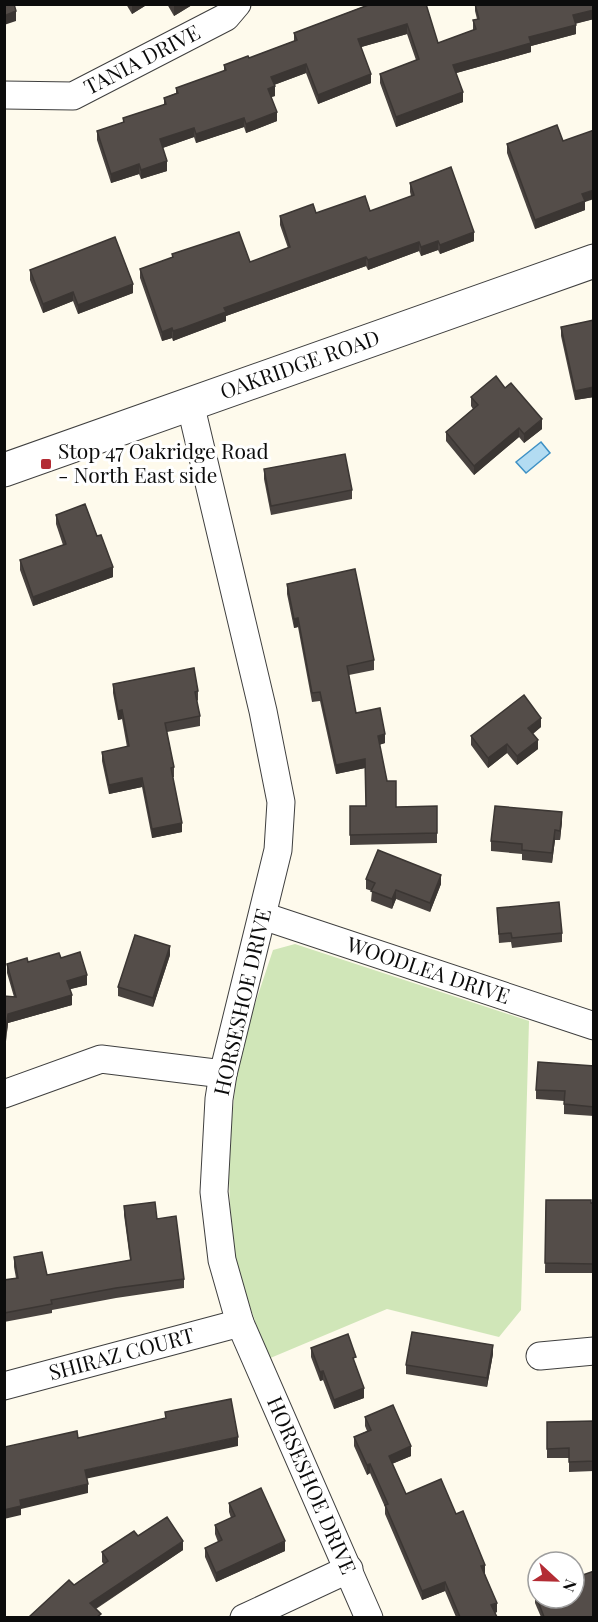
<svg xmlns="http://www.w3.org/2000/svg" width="598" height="1622" font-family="'Playfair Display',serif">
  <rect width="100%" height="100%" fill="#fefaec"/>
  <path fill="#d0e6b8" d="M295,944L529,1021L521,1310L499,1337L387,1309L268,1359L232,1254L228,1154L239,1052L273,950Z"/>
  <path fill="#b3dcf2" stroke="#3e91c5" stroke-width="1.5" d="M541,442L550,453L526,473L516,462Z"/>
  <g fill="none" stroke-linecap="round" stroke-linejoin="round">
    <g stroke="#3f3f3f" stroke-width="29">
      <g id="minor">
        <path id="s1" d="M4,95L73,96L226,17L237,4"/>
        <path id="s2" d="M190,403L263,711L281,802L278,850L223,1074L219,1099L214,1192L222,1260L240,1323L369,1618"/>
        <path id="s3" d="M263,916L594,1026"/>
        <path d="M4,1094L101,1059L223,1074"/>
        <path d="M540,1356L594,1351"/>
        <path id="s4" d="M4,1386L240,1323"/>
        <path d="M244,1618L349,1569"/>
      </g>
    </g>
    <g stroke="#3f3f3f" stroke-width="35">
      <g id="tertiary">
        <path id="s5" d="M4,470L594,261"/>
      </g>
    </g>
    <use href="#minor" stroke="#fff" stroke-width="27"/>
    <use href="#tertiary" stroke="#fff" stroke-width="33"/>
  </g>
  <g fill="#48423f">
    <path d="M126,4H148L132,14Z"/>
    <path d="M167,4H192V5L174,16Z"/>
    <path d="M370,4L438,43L473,30V20L477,19L475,11V4H594V19L575,24L576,34L531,46V52L456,73L463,102L396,127L380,83V74L416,60L407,34L361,47L371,83L318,104L306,73L274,85L275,96L271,97L277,121L246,133L244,127L196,143L194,137L162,148L167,171L141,179L139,174L111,183L97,140V131L123,123V118L164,105V98L176,93V88L224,71V65L249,58L294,41V33Z"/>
    <path d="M507,144L585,202V210L535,229L507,153Z"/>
    <path d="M410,183L474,241L440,254L438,250L421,256L419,251L368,270L366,266L226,316V321L183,337L173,341L172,338L162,341L140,278V269L172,258V254L250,262L288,248L280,225V216L370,211L411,196L410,192Z"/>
    <path d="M30,270L133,293L78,314L73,301L43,313L30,280Z"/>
    <path d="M594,320V397L575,400L561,336V327Z"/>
    <path d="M471,397L542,429L524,443L519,437L474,475L446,441V432L473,409L471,406Z"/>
    <path d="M264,469L352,490V499L271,515L264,479Z"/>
    <path d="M56,515L113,577L33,606L20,570V560L63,545L56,524Z"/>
    <path d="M287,584L374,660V670L349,675L356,713L385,743L379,745L387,781L396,807L437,806V843L350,845V806H366L365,768L336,774L320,701L312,702L298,627L294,628L287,594Z"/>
    <path d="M113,684L198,691V700L197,701L200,716V726L167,732L174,767V777H173L182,832L152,838L142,787L109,794L102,761V752L127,747L122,719L118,720L113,693Z"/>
    <path d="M541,727L533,734L538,749L517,765L507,753L488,768L471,745V736Z"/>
    <path d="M562,821L560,840H555L552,863L522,860V854L491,851V841Z"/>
    <path d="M366,879L441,884L430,912L396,899L392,909L371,901L372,891L366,889Z"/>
    <path d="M497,908L562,933V942L512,948L511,942L499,943Z"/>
    <path d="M170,955L153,1007L118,996V987Z"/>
    <path d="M61,958L87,985L70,989L72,1005L8,1023L6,1041L4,1040V996L14,997L7,973V964Z"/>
    <path d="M594,1066V1116L564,1114V1101L536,1099V1090Z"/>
    <path d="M546,1200L594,1203V1273H545Z"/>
    <path d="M124,1206L157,1219L184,1279V1288L116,1298L52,1310V1313L4,1322V1280L16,1278L14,1267V1257L47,1275L130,1260L124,1215Z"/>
    <path d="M311,1348L356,1366L364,1398L334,1409L323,1380L320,1381L311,1357Z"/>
    <path d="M493,1354L487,1387L406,1374V1365Z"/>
    <path d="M365,1417L411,1456L392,1464L406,1494L456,1514L485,1574L497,1612L495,1613L497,1617H456L445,1591L422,1600L385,1514V1507L370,1473L367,1475L354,1446V1437L367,1431L365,1426Z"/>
    <path d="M594,1421V1471L569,1472V1458H547V1422Z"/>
    <path d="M229,1503L285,1551L216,1582L205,1557V1548L218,1542L215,1534V1525L231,1518L229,1512Z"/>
    <path d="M138,1536L183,1550L96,1609L101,1617L74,1585L104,1564L102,1562V1552Z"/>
    <path d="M535,1593L594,1617H541L535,1603Z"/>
  </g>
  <g fill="#3b3633">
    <path d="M132,4H148L132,14Z"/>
    <path d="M177,4H192V5L174,16V6Z"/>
    <path d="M594,10V19L573,24V15Z"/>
    <path d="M16,11V21L4,25V16Z"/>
    <path d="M407,24V34L358,48V39Z"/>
    <path d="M576,25V34L531,46V52L453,74V65L529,37Z"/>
    <path d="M306,64V73L271,86V77Z"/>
    <path d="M371,74V83L318,104V95Z"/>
    <path d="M275,86V96L268,98V89Z"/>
    <path d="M463,92V102L396,127V117Z"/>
    <path d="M277,112V121L246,133V124Z"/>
    <path d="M244,118V127L196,143V134Z"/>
    <path d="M194,128V137L160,149V139Z"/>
    <path d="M167,161V171L141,179V170Z"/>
    <path d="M139,164V174L111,183V174Z"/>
    <path d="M594,190V199L585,202V210L535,229V220L582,194Z"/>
    <path d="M474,232V241L440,254V245Z"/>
    <path d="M438,241V250L421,256V247Z"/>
    <path d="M419,242V251L368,270V260Z"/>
    <path d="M366,257V266L226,316V321L173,341V331L224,308Z"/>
    <path d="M133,284V293L78,314V305Z"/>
    <path d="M73,292V301L43,313V304Z"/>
    <path d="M172,328V338L162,341V332Z"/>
    <path d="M594,387V397L575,400V391Z"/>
    <path d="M542,419V429L524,443V434Z"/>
    <path d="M519,428V437L474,475V466Z"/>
    <path d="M113,567V577L33,606V597Z"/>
    <path d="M298,618V627L294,628V619Z"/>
    <path d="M122,710V719L118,720V711Z"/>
    <path d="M541,718V727L528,737V728Z"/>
    <path d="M385,734V743L378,745V736Z"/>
    <path d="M538,740V749L517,765V756Z"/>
    <path d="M507,744V753L488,768V758Z"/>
    <path d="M365,759V768L336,774V765Z"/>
    <path d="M142,778V787L109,794V785Z"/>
    <path d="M562,812V821L560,840V831Z"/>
    <path d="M182,823V832L152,838V829Z"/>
    <path d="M555,830V840L552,863V853Z"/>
    <path d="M441,875V884L430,912V903Z"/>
    <path d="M396,890V899L392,909V899Z"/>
    <path d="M170,946V955L153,1007V998Z"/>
    <path d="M87,975V985L67,990V981Z"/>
    <path d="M72,995V1005L8,1023L6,1041L8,1014Z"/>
    <path d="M493,1345V1354L487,1387V1378Z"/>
    <path d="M323,1371V1380L320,1381V1372Z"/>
    <path d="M364,1388V1398L334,1409V1400Z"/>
    <path d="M238,1437V1446L85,1479V1470Z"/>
    <path d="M411,1446V1456L389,1465V1456Z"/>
    <path d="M370,1464V1473L367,1475V1465Z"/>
    <path d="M88,1484V1493L21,1509V1515L4,1519V1510L20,1500Z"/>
    <path d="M183,1541V1550L90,1612V1603Z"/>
    <path d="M285,1541V1551L216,1582V1573Z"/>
    <path d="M485,1565V1574L481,1576V1566Z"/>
    <path d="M445,1582V1591L422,1600V1591Z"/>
    <path d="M497,1603V1612L491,1614V1605Z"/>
  </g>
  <g fill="#544d49" stroke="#3b3633" stroke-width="1.5">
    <path d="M4,4H14L16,11L4,16Z"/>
    <path d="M371,4H426L438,43L476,29L473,20L479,19L475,4H594V10L573,15L576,25L529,37L531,43L453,65L463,92L396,117L380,74L419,59L407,24L358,39L371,74L318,95L306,64L271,77L275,86L268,89L277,112L246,124L244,118L196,134L194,128L160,139L167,161L141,170L139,164L111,174L97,131L124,122L123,118L166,104L164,98L178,93L176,88L226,70L224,65L248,56L249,58L297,40L294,33Z"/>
    <path d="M557,125L563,141L594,130V190L582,194L585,201L535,220L507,144Z"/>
    <path d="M451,167L474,232L440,245L438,241L421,247L419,242L368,260L366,257L224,308L226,312L183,328L173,331L172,328L162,332L140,269L173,257L172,254L239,232L250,262L290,247L280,216L313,204L316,213L365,196L370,211L414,195L410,183Z"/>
    <path d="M115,237L133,284L78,305L73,292L43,304L30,270Z"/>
    <path d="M594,320V387L575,391L561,327Z"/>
    <path d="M496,376L505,388L511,383L542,419L524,434L519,428L474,466L446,432L478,405L471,397Z"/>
    <path d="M345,454L352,490L271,506L264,469Z"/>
    <path d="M85,504L97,536L101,535L113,567L33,597L20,560L66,544L56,515Z"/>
    <path d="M355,569L374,660L347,666L356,713L380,708L385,734L378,736L387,781H396V807L437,806V833L350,835V806H366L365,759L336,765L320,692L312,693L298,618L294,619L287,584Z"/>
    <path d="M194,668L198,691L195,692L200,716L165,723L174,767L171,768L182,823L152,829L142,778L109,785L102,752L129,746L122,710L118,711L113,684Z"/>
    <path d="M524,695L541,718L528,728L538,740L517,756L507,744L488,758L471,736Z"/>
    <path d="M495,806L562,812L560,831L555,830L552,853L522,850V844L491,841Z"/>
    <path d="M378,850L441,875L430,903L396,890L392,899L371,891L375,883L366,879Z"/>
    <path d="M559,902L562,933L512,938L511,933L499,934L497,908Z"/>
    <path d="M135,935L170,946L153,998L118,987Z"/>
    <path d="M80,952L87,975L67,981L72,995L8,1014L6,1031H4V996L16,997L7,964L27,958L28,962L59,953L61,958Z"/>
    <path d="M538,1062L594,1066V1107L564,1104L565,1091L536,1090Z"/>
    <path d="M546,1200H591V1203H594V1264L545,1263Z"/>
    <path d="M155,1202L157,1219L176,1216L184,1279L116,1288L51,1300L52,1304L4,1313V1280L18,1278L14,1257L42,1252L47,1275L131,1260L124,1206Z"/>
    <path d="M412,1332L493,1345L487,1378L406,1365Z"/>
    <path d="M348,1334L356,1357L353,1358L364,1388L334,1400L323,1371L320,1372L311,1348Z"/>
    <path d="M231,1399L238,1437L85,1470L88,1484L20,1500L21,1506L4,1510V1445L5,1447L77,1431L78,1438L166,1418L165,1412Z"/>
    <path d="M393,1405L411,1446L389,1456L406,1494L441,1479L456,1514L463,1511L485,1565L481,1566L497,1603L491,1605L497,1617H460L445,1582L422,1591L385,1505L388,1504L370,1464L367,1465L354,1437L371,1430L365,1417Z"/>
    <path d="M594,1421V1461L569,1462V1448L547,1449V1422Z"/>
    <path d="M261,1488L285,1541L216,1573L205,1548L222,1540L215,1525L235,1516L229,1503Z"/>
    <path d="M167,1517L183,1541L90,1603L101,1614L97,1617H29L69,1580L74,1585L108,1561L102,1552L134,1531L138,1536Z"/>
    <path d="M594,1571V1617H544L535,1593L538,1592V1598H574V1578Z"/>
  </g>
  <rect fill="#b32c34" stroke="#fff" stroke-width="2" x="40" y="458" width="12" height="12" rx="3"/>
  <g text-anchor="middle" stroke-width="6" stroke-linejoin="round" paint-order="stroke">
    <g font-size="21" fill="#0c0c0c" stroke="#fff">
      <text dy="7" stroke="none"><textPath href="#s1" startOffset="147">TANIA DRIVE</textPath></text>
      <text dy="7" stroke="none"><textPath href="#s5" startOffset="314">OAKRIDGE ROAD</textPath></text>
      <text dy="7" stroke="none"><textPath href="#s3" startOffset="174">WOODLEA DRIVE</textPath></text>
      <text transform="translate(243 1002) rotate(-77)" y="7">HORSESHOE DRIVE</text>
      <text dy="7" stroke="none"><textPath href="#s4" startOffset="122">SHIRAZ COURT</textPath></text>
      <text dy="7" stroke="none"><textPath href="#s2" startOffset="1118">HORSESHOE DRIVE</textPath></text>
    </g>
    <g font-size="21" fill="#0c0c0c" stroke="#fff" text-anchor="start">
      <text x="58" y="459">Stop 47 Oakridge Road<tspan x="58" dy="24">- North East side</tspan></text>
    </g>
  </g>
  <rect width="598" height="1622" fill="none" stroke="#0c0c0c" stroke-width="12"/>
  <g transform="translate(556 1580) rotate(112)"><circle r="28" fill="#ffffff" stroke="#9e9e9e" stroke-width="1.5"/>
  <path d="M0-4.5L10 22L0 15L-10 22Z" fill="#b32c34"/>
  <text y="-9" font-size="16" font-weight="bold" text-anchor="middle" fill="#0c0c0c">N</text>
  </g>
</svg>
